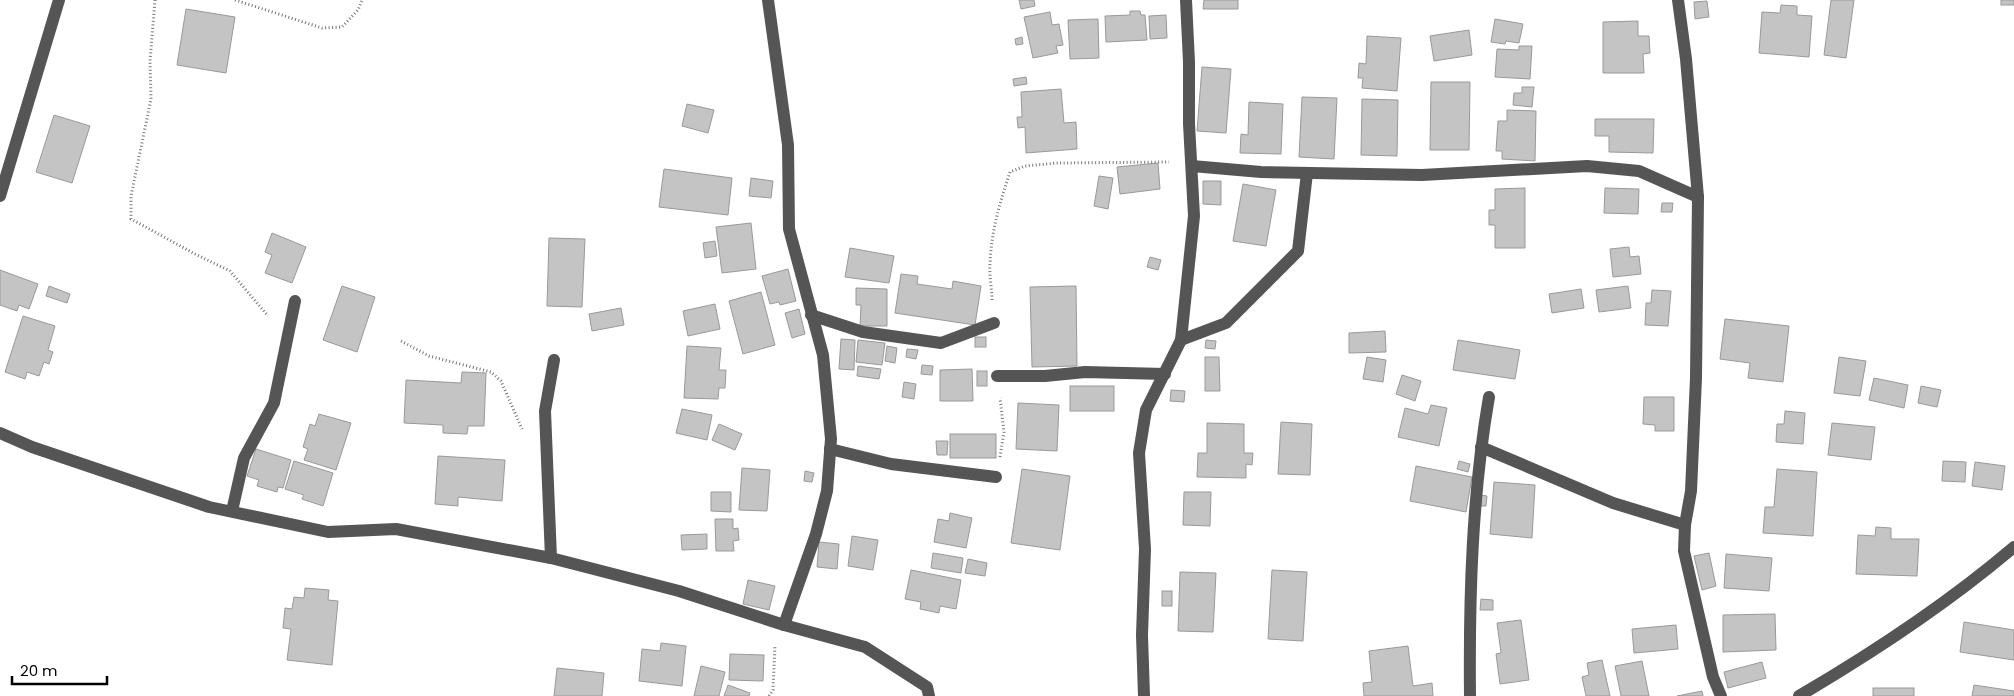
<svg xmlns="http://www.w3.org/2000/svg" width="2014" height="696" font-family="Poppins,sans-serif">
  <rect width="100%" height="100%" fill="#fff"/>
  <g fill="#c4c4c4" stroke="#999">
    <path d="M1019,0H1034L1035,6L1021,9Z"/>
    <path d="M1204,0H1238V9H1203Z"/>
    <path d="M1831,0H1854L1846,58L1824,55Z"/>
    <rect x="2001" y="0" width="13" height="5"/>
    <path d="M1707,1L1709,17L1695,19L1694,2Z"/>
    <path d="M1781,5L1797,6V15L1812,16L1809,57L1759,53L1762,12L1780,13Z"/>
    <path d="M186,9L235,17L226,73L177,65Z"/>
    <path d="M1130,11H1140L1141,15H1145L1147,40L1106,42L1105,16L1130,15Z"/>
    <path d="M1050,12L1052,25L1059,24L1063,45L1056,46L1058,53L1033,58L1024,17Z"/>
    <path d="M1166,15L1167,38L1150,39L1149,16Z"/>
    <path d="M1098,19L1099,58L1070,59L1068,20Z"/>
    <path d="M1495,19L1523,24L1519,43L1506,41L1505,44L1491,42Z"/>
    <path d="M1638,21V36H1649L1650,53L1643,54L1644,73H1603V22Z"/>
    <path d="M1469,30L1472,55L1434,61L1430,36Z"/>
    <path d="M1367,36L1401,38L1397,91L1362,88L1363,78H1358L1359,63L1366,64Z"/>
    <path d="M1022,37L1023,44L1016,45L1015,39Z"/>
    <path d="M1519,46H1532L1530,79L1495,77L1497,49L1519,50Z"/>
    <path d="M1202,67L1231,69L1226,133L1197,131Z"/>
    <path d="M1026,77L1027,84L1014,86L1013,79Z"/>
    <path d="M1431,82H1470L1469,150H1430Z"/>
    <path d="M1522,87H1534L1532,107L1513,105L1514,93H1522Z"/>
    <path d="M1061,89L1064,123L1076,122L1077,149L1026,153L1025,127L1018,128L1017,117H1022L1021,92Z"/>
    <path d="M1302,97L1337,98L1334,159L1299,157Z"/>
    <path d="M1362,99L1398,100L1397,156L1361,155Z"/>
    <path d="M1249,102L1283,104L1281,154L1240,153L1241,134L1248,135Z"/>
    <path d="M687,104L714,110L708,133L682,126Z"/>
    <path d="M1507,110L1536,111L1535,161L1502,159V151H1496L1498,121H1507Z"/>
    <path d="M54,115L90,126L72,183L36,172Z"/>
    <path d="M1595,119H1654L1653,153L1609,152V136H1595Z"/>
    <path d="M1158,163L1160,189L1120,194L1117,167Z"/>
    <path d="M664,169L732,178L728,215L659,207Z"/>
    <path d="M1099,176L1113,178L1108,209L1094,206Z"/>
    <path d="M751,178L773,181L771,198L749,196Z"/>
    <path d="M1203,181H1221V205L1203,204Z"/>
    <path d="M1243,184L1276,190L1266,246L1233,241Z"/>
    <path d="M1525,188V248H1495V225H1489V210H1495V189Z"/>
    <path d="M1605,188L1639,189L1638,214L1604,213Z"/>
    <path d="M1662,203H1673L1672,212H1661Z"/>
    <path d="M751,223L756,269L722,273L716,227Z"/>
    <path d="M272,233L306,247L292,283L265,273L272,255L265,252Z"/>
    <path d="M549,238L585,239L582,307L547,306Z"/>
    <path d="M715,241L717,256L705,258L703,243Z"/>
    <path d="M1629,247L1630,257L1639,256L1641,274L1613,277L1610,249Z"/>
    <path d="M850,248L894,256L889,283L845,277Z"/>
    <path d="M1150,257L1161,260L1158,270L1147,267Z"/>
    <path d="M788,269L796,301L780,305L779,302L770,304L762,276Z"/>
    <path d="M0,270L38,284L29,309L19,305L17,311L0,305Z"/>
    <path d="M901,274L918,276L917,284L952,289L953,281L981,286L975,325L895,313Z"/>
    <path d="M49,286L70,294L67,303L46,296Z"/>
    <path d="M342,286L375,297L357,352L323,340Z"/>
    <path d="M1076,286L1077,366L1032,367L1030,287Z"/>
    <path d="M1628,286L1631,308L1599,312L1596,290Z"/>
    <path d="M856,288L887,289V326H860L861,305H856Z"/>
    <path d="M1581,289L1584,308L1552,313L1549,294Z"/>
    <path d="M1652,290L1671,291L1668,326L1645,325L1646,303H1651Z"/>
    <path d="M761,292L775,345L743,354L729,301Z"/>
    <path d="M715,304L720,329L688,336L683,311Z"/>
    <path d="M621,308L624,325L592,331L589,314Z"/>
    <path d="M799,309L805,334L792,338L785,313Z"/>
    <path d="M23,316L55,326L48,350L53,352L49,364L44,362L39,376L27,372L25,379L5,372Z"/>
    <path d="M1725,319L1789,326L1783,382L1748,378L1750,363L1720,359Z"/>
    <path d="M1385,331L1386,352L1349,353V333Z"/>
    <rect x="975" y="337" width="11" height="10"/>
    <path d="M841,339L855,340L854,370L839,369Z"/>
    <path d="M858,340L885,343L882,365L856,362Z"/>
    <path d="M1206,340L1216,341L1215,349L1205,348Z"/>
    <path d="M1458,340L1520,350L1515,379L1453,370Z"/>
    <path d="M687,346L721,348L719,370H726L725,388H719L718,399L684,398Z"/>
    <path d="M887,346L897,348L895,363L885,361Z"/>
    <path d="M907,349L918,350L916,359L906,357Z"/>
    <path d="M1205,357H1219L1220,391H1205Z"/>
    <path d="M1367,357L1386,360L1383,382L1363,379Z"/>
    <path d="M1839,357L1866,361L1860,396L1834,393Z"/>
    <path d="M922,365L933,366L932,375L921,374Z"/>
    <path d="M858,366L881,369L879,379L857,376Z"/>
    <path d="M972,369L973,401H940V370Z"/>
    <rect x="977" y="371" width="10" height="15"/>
    <path d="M462,372L486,373L484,426H468L467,434L443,433V425L404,423L406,380L461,383Z"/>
    <path d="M1402,375L1421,381L1415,401L1396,394Z"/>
    <path d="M1874,378L1908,385L1904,408L1869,400Z"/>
    <path d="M904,382L916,384L914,399L902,397Z"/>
    <rect x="1070" y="386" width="44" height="25"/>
    <path d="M1921,386L1941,390L1937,407L1918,403Z"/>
    <path d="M1171,390L1185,391L1184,402L1170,401Z"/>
    <path d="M1644,397H1674V431H1655V425L1643,424Z"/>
    <path d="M1018,403L1059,405L1057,451L1016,449Z"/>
    <path d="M1431,405L1447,408L1439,446L1398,437L1405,408L1428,414Z"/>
    <path d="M682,409L712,415L707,440L676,433Z"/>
    <path d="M1785,411L1805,413L1803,444L1776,442L1777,424H1784Z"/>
    <path d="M319,414L351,423L336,470L304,460L308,449L303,447L310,424L315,426Z"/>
    <path d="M1281,422L1312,424L1310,475L1278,474Z"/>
    <path d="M1207,423L1244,424V453H1253L1252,465L1246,464V478L1197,477L1198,453H1207Z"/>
    <path d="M1832,423L1875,427L1871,460L1828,455Z"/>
    <path d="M719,424L742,434L735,450L712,440Z"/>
    <rect x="950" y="434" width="46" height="24"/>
    <path d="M936,441H948L947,455H937Z"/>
    <path d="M256,449L291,460L283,488L278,487L277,492L257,486L259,480L247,476Z"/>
    <path d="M438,456L505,460L502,501L458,497V506L435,504Z"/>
    <path d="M294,461L333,473L323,506L302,499L304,495L285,489Z"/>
    <path d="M1459,461L1470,464L1468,472L1457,469Z"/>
    <path d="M1943,461L1966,462L1965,482L1942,481Z"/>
    <path d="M1975,462L2005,466L2002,490L1972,486Z"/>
    <path d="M1416,466L1472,477L1466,512L1410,501Z"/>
    <path d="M742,468L770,470L767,511L739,510Z"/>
    <path d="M1022,469L1070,476L1060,550L1011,543Z"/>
    <path d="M1777,469L1817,472L1813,536L1763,533L1765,507H1774Z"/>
    <path d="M805,471L814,473L812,482L804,481Z"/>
    <path d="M1494,482L1535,485L1532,538L1490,534Z"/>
    <path d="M711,492H731V512L711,511Z"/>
    <path d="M1184,492H1211L1210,526L1183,525Z"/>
    <path d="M1480,495L1487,496L1486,506H1480Z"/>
    <path d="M950,513L972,518L966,548L934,542L938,519L949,521Z"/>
    <path d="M715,519H733V529L738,528L739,540L733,541L734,551H716Z"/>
    <path d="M1876,527L1891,528V539H1919L1917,576L1856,574L1858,535L1875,536Z"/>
    <path d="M707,534V549L682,550L681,535Z"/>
    <path d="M852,536L878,540L873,570L848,566Z"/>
    <path d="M819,542L839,544L837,569L817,567Z"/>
    <path d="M933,553L963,558L961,573L931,568Z"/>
    <path d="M1709,553L1716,586L1702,590L1694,556Z"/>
    <path d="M1726,554L1772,558L1769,591L1724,588Z"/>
    <path d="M968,559L987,563L985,576L965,573Z"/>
    <path d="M911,570L961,580L956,609L940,606L939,613L920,609L921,602L905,599Z"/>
    <path d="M1272,570L1307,572L1303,641L1268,639Z"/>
    <path d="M1180,572L1216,573L1213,632L1178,631Z"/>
    <path d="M748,580L775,586L769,610L743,604Z"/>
    <path d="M305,588L329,590L328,600L338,601L332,665L287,660L291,629L283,628L285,608L292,609L294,597L304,598Z"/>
    <rect x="1162" y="591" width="10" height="15"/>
    <path d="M1481,599L1493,600V610H1480Z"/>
    <path d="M1775,614L1776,650L1723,652V615Z"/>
    <path d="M1521,620L1529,680L1500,684L1496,654L1501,653L1497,623Z"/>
    <path d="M1964,622L2014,630V660L1960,652Z"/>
    <path d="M1676,625L1678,649L1634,653L1632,629Z"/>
    <path d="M661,643L686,646L682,686L639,681L642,649L660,651Z"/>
    <path d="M1408,646L1413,686L1432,683L1433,696H1364L1363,683L1372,682L1369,651Z"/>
    <path d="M730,654L764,655L763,681L729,680Z"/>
    <path d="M1602,660L1610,696H1586L1582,677L1589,675L1587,663Z"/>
    <path d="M1642,661L1649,696H1621L1615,666Z"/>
    <path d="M1762,662L1766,678L1728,688L1724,672Z"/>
    <path d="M701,666L725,672L719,696H694Z"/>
    <path d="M557,668L604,673L602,696H554Z"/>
    <path d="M728,685L750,693L749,696H724Z"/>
    <path d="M1974,685L2014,691V696H1972Z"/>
    <rect x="1873" y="688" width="41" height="8"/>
    <path d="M1702,691L1703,696H1677Z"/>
  </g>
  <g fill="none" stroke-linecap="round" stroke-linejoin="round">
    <g stroke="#777" stroke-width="3" stroke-dasharray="1 2.5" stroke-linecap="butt">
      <path d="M155,0L150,61L151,99L131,196V219L195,254L230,271L268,316"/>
      <path d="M235,0L322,28L342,27L358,10L362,0"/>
      <path d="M992,300C992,288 989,276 990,264C991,232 1000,202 1010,172L1025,166L1058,163L1169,162"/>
      <path d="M401,341L429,356L491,372L501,381L522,429"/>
      <path d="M1000,457L1004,432L1000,398"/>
      <path d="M769,696L773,690L775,645"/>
    </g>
    <g stroke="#555" stroke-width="12">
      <path d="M768,0L788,145L789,229L823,355L831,439L827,491L816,534L784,625"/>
      <path d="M1678,0L1686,59L1698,197L1696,378L1691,491L1685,525L1684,551L1713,677L1721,696"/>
      <path d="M1192,166L1261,172L1422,175L1587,166L1639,171L1698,197"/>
      <path d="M0,196L59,0"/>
      <path d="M811,315L863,332L941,343L994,323"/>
      <path d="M1181,340L1226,323L1298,251L1307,173"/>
      <path d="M997,376H1045L1085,372L1165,374"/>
      <path d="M0,433L32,447L209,507L328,532L396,529L551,558L679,591L784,625L865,647L927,687L929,696"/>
      <path d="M1481,447L1613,503L1685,525"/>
      <path d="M830,449L891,464L996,477"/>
      <path d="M232,511L244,458L274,403L295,301"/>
      <path d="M551,558L545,411L554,360"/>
      <path d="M1144,696L1142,635L1145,549L1139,453L1146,410L1181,340L1194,216L1189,124V62L1186,0"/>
      <path d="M1470,696C1469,596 1472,495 1489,397"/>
      <path d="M1799,696C1874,652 1947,604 2014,547"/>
    </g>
  </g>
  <path d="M12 676v8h95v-8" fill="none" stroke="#000000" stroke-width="2.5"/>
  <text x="20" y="676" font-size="15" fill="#000000" stroke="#ffffff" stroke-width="4" paint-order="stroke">20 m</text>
</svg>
